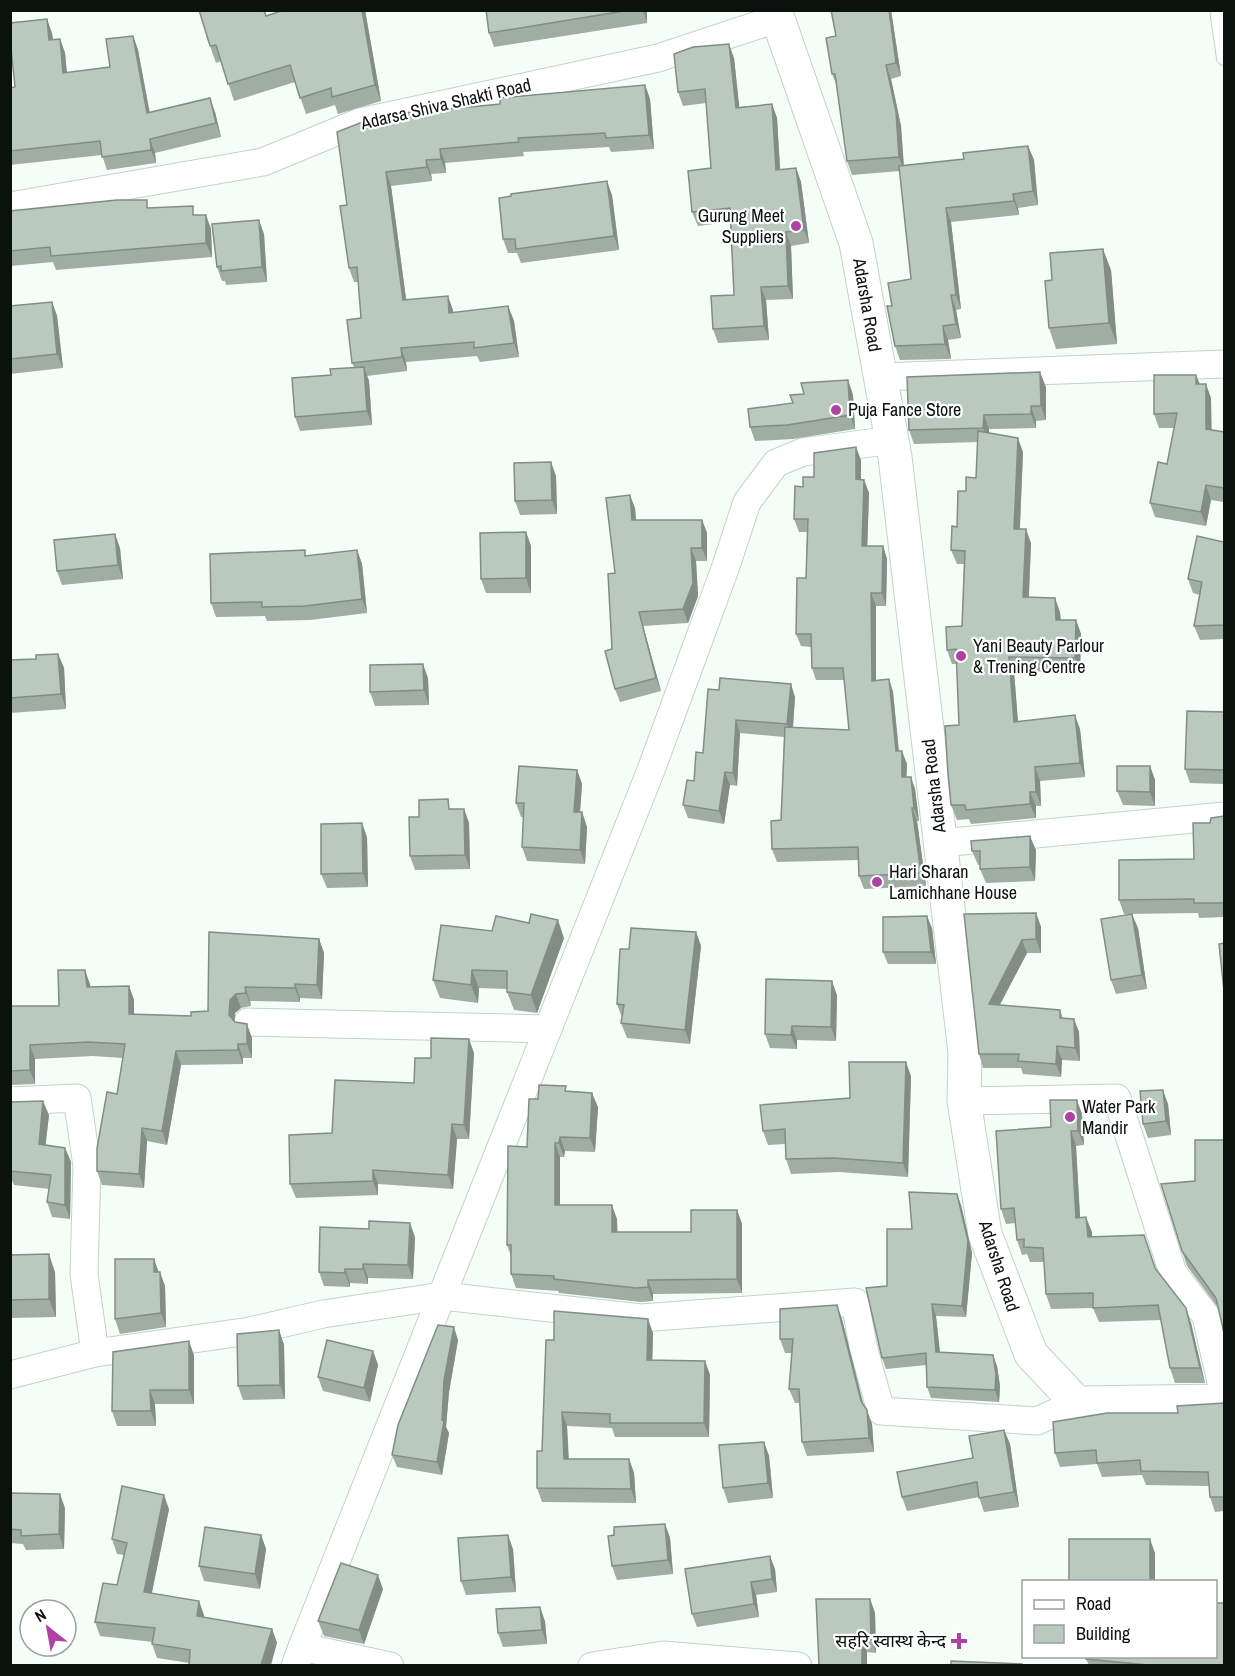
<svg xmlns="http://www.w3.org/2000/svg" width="1235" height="1676" font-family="'Archivo Narrow','Noto Sans Devanagari',sans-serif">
  <rect width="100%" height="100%" fill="#f4fef7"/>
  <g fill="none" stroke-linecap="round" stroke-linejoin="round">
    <g stroke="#c2d3c8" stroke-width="16">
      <path id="lane" d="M1219,10L1218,17L1224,58"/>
    </g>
    <g stroke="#c2d3c8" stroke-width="29">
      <g id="street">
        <path d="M10,206L263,162L360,122L658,58L776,19"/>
        <path d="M880,377L1224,364"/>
        <path d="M941,843L1224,816"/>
        <path d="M248,1022L548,1029"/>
        <path d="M10,1101L77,1098L87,1166L84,1274L95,1353"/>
        <path d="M964,1101L1117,1098L1173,1273L1206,1316L1224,1395"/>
        <path d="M10,1375L95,1353L250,1331L323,1314L442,1296L641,1318L855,1302L863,1346L881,1411L1037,1421L1077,1403"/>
        <path d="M302,1647L651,770L726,566L747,502L776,463L803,452L892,440"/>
        <path d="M295,1666L302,1647L390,1666"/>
        <path d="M592,1666L663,1655L798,1666"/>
      </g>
    </g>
    <g stroke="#c2d3c8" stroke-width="35">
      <path id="secondary" d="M775,10L856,243L895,457L965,1052L964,1101L985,1234L1031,1354L1077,1403L1224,1401"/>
    </g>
    <use href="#lane" stroke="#fff" stroke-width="14"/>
    <use href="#street" stroke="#fff" stroke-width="27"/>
    <use href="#secondary" stroke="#fff" stroke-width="33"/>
  </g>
  <g fill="#9fada3">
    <path d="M284,10H365L381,101L338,114L335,105L306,114L295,82L234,101L221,61L216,63L210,46L267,16Z"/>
    <path d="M486,10H647V23L494,47L489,33Z"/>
    <path d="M831,10H891L901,76L891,79L901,126L904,166L964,159L1028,146L1034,160L1038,205L1018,208L1019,215L951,222L961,309L956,310L961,338L948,340L951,359L900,360L895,346L892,306L911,279L900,171L852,175L847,161L836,84L832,74L836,36Z"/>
    <path d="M52,33L53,39H60L65,53L67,73L110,67L133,36L138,50L150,113L215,112L221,137L155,153L156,163L107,170L102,155L10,165V88L15,87Z"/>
    <path d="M734,58L739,107L772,104L777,118L780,170L796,168L801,182L809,243L791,246L793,299L766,300L769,340L718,343L713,329L734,295L730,222L698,226L692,212L711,168L706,103L683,106L678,92Z"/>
    <path d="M645,85L650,99L654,149L611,152L609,147L523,152L524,156L445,163L446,173L431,174L432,181L391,186L406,299L453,310V313L508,306L514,321L519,357L480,362L477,356L406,362L407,371L367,376L369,381L372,425L300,431L295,417L331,375L354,367L352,363L361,318L359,282H354L349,268L347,205L429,108L430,111L500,104Z"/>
    <path d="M612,195L619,250L521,263L517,253H508L503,239L511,196Z"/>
    <path d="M150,208L197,215L211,229L212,257L56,270L53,262L10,266V211Z"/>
    <path d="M264,234L267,282L226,285L225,281H222L217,267Z"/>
    <path d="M1111,270L1117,344L1056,349L1049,328Z"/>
    <path d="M52,302L57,316L63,368L10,374V306Z"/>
    <path d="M848,380L853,395L855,429L793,439L755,441L750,427L793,403L804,394Z"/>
    <path d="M1200,384L1211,398V430L1224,432V502L1211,500L1206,526L1155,517L1150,503L1167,464L1174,428H1159L1154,414Z"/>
    <path d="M1046,387V420L1036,421V428L989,429V432L1023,452L1020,529L1031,543L1029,597L1060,612L1061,620H1076L1081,634L1080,672L1014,671L1018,722L1080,729L1085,777L1040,781L1041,806H1036V818L971,824L969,819L957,820L951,805L959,725L957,664H952L947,650L962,626L964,564H957L951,550L966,491L976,478L978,442L914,444L909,430Z"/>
    <path d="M861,460V480H864L869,493L867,546H883L887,559L886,606H876V680L889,679L893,692L899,751L907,764L906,777L915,789L919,821H917L926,886L864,889L859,876V860L777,862L772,849L781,820L784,737L740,733L737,786L730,785L724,824L688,818L683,805L694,781L703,753L708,689L795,697L793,728L849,730L844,680H816L812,668L811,647L801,646L796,634L806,578L807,532H799L794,519L803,487L814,477Z"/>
    <path d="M556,476L557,514L520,515L515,501Z"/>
    <path d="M635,508L636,520H702L707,533V561H696L698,596L688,623L643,626L661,691L620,702L615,689L612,649L615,573Z"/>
    <path d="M526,532L531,546V593H486L481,579Z"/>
    <path d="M1224,542V639L1200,640L1194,626L1200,595L1193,593L1188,579Z"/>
    <path d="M120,548L123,579L62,585L57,571Z"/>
    <path d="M357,550L362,564L367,613L310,620L267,621L265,616L216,617L211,603L307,556Z"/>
    <path d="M58,654L64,668L66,709L10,713V660L36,659Z"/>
    <path d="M428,678L429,705L375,706L370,692Z"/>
    <path d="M1224,712V784L1190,783L1185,769Z"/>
    <path d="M1150,766L1155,780V806L1123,805L1117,791Z"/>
    <path d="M577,770L582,784L580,812H582L587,827L585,864L527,861L522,847L524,817H521L516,803Z"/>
    <path d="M452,809H464L469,823L470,869L415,870L410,856L419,817Z"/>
    <path d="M1224,816V917L1199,918L1198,913L1124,914L1119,900L1194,859L1210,823Z"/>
    <path d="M367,837L368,887L327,888L321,874Z"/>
    <path d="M1036,850L1035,881L986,883L980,869V865H978L972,851Z"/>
    <path d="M1036,913L1041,927V953H1027L1000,1005L1060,1010L1063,1018L1074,1019L1079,1032L1080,1061L1062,1060L1061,1077L1023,1074L1021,1068H983L979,1054L964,914Z"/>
    <path d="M932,928L936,964H888L883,952Z"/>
    <path d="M1138,928L1147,989L1116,994L1111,980Z"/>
    <path d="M492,931L564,938L537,1013L514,1010L507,992V989L479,988L478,1003L440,998L433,980Z"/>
    <path d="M696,932L701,946L690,1044L627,1038L621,1023L622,1018L617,1004L629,949Z"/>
    <path d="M319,939L324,953L322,999L300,998V1002L250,1001L251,1006L241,1008L235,1013L234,1021L252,1038V1058H243V1064L181,1065L167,1145L147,1141L144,1188L102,1185L97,1171L117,1094L123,1058L93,1056L35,1059V1084L10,1085V1006H59L90,984V987L129,986L134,1000V1014L191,1016L208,1011Z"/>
    <path d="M837,995L836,1041L797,1040V1049L770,1048L765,1034Z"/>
    <path d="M474,1053L469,1139H457L453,1189L378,1184V1195L296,1198L290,1184L332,1133L414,1083L431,1058Z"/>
    <path d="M911,1076L908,1177L839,1172L791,1174L786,1159L785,1144L768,1145L763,1131L850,1098Z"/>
    <path d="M568,1091L598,1107L595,1152L565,1151L564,1157H560V1205L617,1219V1232H691L737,1210L742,1224V1293L653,1294V1301L641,1302L559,1293L558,1291L516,1288L511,1274V1256L507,1245L527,1147L538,1099Z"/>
    <path d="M10,1102L49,1115L45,1145L65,1148L71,1162L70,1219L52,1217L47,1202L49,1189L14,1185L10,1176Z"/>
    <path d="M1168,1104L1171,1135L1148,1138L1143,1124Z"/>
    <path d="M1082,1114L1084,1145L1076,1146L1080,1218L1092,1232V1236L1155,1268L1191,1323L1205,1383H1175L1170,1368L1161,1320L1099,1322L1093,1308L1051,1309L1046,1294L1044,1262H1030L1027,1254L1022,1255L1017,1240L1016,1223L1006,1224L1001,1209L1051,1127Z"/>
    <path d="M1195,1181L1219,1309L1187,1266L1182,1251Z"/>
    <path d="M961,1205L972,1253L966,1317L936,1316L940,1352L997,1366L1000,1386L999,1402L931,1398L927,1387V1365L886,1369L882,1358L887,1286L912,1229Z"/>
    <path d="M415,1237L413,1279L368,1278V1284L350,1283V1287L324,1286L319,1272Z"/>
    <path d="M10,1255L55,1272L56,1317L11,1318L10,1321Z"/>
    <path d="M154,1259L158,1272L165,1286L166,1327L120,1334L115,1319Z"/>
    <path d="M842,1319L863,1404L872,1424L874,1452L807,1456L802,1442L800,1403H795L789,1389L792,1353H785L780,1339Z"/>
    <path d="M279,1330L284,1345L285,1399L243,1400L238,1386Z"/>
    <path d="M653,1333L652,1360L705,1361L710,1375L709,1437H615L612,1428L567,1426L569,1459H629L634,1473L636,1503L542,1502L537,1488L542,1451L546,1340Z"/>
    <path d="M458,1340L449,1392L446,1427L449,1433L442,1475L397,1467L392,1455Z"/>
    <path d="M373,1351L378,1365L370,1402L323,1391L318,1377Z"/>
    <path d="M194,1355V1404H155L156,1426H117L112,1411Z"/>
    <path d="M1224,1403V1511L1215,1512L1210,1497L1209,1486L1146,1485L1142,1475L1102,1477L1097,1464L1060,1467L1055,1453L1178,1413Z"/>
    <path d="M1004,1430L1010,1444L1019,1507L984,1512L979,1497L907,1511L902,1497L973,1458Z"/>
    <path d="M764,1442L769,1456L773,1498L728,1503L723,1488Z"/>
    <path d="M10,1493L65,1508L64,1549L26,1550L23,1544L10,1543Z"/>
    <path d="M169,1509L152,1593L204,1615V1618L272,1629L277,1643L189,1663L157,1658L152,1644L153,1642L100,1636L95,1622L117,1585L124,1555L117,1554L112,1539Z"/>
    <path d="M665,1524L670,1538L673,1574L617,1580L612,1566L614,1535Z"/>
    <path d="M261,1535L266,1549L260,1589L204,1581L199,1566Z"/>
    <path d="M513,1549L516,1592L466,1595L461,1581Z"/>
    <path d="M775,1569L777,1592L756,1595L759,1617L697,1627L692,1614Z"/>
    <path d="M383,1589L364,1644L324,1636L318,1621Z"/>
    <path d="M870,1599L875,1613L876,1653L867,1652V1665H819Z"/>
    <path d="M1224,1603V1665H1089L1086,1659Z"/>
    <path d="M545,1621L547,1644L503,1647L498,1633Z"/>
  </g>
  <g fill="#828d85">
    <path d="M362,10H365L381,101L375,85Z"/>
    <path d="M643,10H647V23Z"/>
    <path d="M889,10H891L901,76L896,63Z"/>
    <path d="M47,19L52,33L54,54L49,40Z"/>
    <path d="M133,36L138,50L152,127L147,113Z"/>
    <path d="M60,39L65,53L68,87L63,73Z"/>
    <path d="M729,44L734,58L741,122L736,108Z"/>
    <path d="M886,65L891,79L901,126L904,171L899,157Z"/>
    <path d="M645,85L650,99L654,149L649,135Z"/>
    <path d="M210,98L215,112L221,137L216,123Z"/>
    <path d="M772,104L777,118L781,184L776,170Z"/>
    <path d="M150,139L155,153L156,163L151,150Z"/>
    <path d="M1028,146L1034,160L1038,205L1033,191Z"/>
    <path d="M440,149L445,163L446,173L441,159Z"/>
    <path d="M426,160L431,174L432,181L427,167Z"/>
    <path d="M796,168L801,182L809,243L804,230Z"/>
    <path d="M386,172L391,186L408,314L403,300Z"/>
    <path d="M607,181L612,195L619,250L614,236Z"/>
    <path d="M1013,194L1018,208L1019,215L1014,201Z"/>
    <path d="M946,208L951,222L961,309L956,295Z"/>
    <path d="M206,215L211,229L212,257L206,243Z"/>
    <path d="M259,220L264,234L267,282L262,267Z"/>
    <path d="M786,232L791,246L793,299L788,286Z"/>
    <path d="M1103,249L1111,270L1117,344L1109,323Z"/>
    <path d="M761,287L766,300L769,340L764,326Z"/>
    <path d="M951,295L956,310L961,338L956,324Z"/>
    <path d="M448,296L453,310L454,327L449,313Z"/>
    <path d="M52,302L57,316L63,368L57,354Z"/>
    <path d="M508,306L514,321L519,357L514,343Z"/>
    <path d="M943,326L948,340L951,359L945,344Z"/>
    <path d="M401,348L406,362L407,371L402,357Z"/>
    <path d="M364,367L369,381L372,425L367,411Z"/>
    <path d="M1040,372L1046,387V420L1041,406Z"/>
    <path d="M1196,375L1202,389L1196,384Z"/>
    <path d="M848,380L853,395L855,429L850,415Z"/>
    <path d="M1206,384L1211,398L1212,443L1206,429Z"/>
    <path d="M1031,406L1036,421V428L1031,414Z"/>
    <path d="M984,415L989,429L988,442L983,428Z"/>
    <path d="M1018,438L1023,452L1019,543L1014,529Z"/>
    <path d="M856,447L861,460V492L856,479Z"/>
    <path d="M551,462L556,476L557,514L552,500Z"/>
    <path d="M864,480L869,493L867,558L862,546Z"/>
    <path d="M1206,485L1211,500L1206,526L1201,512Z"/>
    <path d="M630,495L635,508L637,533L632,520Z"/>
    <path d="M702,520L707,533V561L702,548Z"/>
    <path d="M1026,529L1031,543L1028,611L1023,597Z"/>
    <path d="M526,532L531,546V593L526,578Z"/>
    <path d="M115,534L120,548L123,579L118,565Z"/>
    <path d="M883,546L887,559L886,606L882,593Z"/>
    <path d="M691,548L696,561L698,596L688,623L683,609Z"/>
    <path d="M357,550L362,564L367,613L362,599Z"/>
    <path d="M871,593L876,606V694L872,681Z"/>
    <path d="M1055,598L1060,612L1061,634L1056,620Z"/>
    <path d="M639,612L643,626L661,691L656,678Z"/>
    <path d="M1076,620L1081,634L1080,672L1075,658Z"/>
    <path d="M58,654L64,668L66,709L61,694Z"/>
    <path d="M1009,657L1014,671L1019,736L1014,722Z"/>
    <path d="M423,664L428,678L429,705L424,690Z"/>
    <path d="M889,679L893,692L900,764L896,751Z"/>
    <path d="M791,684L795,697L792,738L787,724Z"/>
    <path d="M1075,715L1080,729L1085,777L1080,763Z"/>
    <path d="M736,720L740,733L737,786L733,773Z"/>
    <path d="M902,751L907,764L906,790L902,777Z"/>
    <path d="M1150,766L1155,780V806L1150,792Z"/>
    <path d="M1035,767L1040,781L1041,806L1036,792Z"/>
    <path d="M577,770L582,784L579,826L574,812Z"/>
    <path d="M725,772L730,785L724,824L719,811Z"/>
    <path d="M911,777L915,789L919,821L914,808Z"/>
    <path d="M1030,792L1036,806V818L1030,804Z"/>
    <path d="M912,808L917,821L926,886L921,873Z"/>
    <path d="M464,809L469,823L470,869L465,855Z"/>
    <path d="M582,812L587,827L585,864L580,850Z"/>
    <path d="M362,823L367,837L368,887L363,873Z"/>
    <path d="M1030,836L1036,850L1035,881L1030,867Z"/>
    <path d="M1036,913L1041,927V953L1036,939Z"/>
    <path d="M1132,914L1138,928L1147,989L1142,975Z"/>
    <path d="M927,916L932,928L936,964L931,952Z"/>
    <path d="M558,920L564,938L537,1013L531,995Z"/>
    <path d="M696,932L701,946L690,1044L685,1030Z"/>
    <path d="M319,939L324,953L322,999L317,985Z"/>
    <path d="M1022,940L1027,953L993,1017L989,1004Z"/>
    <path d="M85,970L90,984L92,1000L87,987Z"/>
    <path d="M472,970L479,988L478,1003L471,985Z"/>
    <path d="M832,981L837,995L836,1041L831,1027Z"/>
    <path d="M295,984L300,998V1002L295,988Z"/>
    <path d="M129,986L134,1000V1028L129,1014Z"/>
    <path d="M245,987L250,1001L251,1006L246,993Z"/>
    <path d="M236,994L241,1008L235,1013L234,1029L229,1015L230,1000Z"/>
    <path d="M1074,1019L1079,1032L1080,1061L1075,1048Z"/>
    <path d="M247,1024L252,1038V1058L247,1044Z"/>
    <path d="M792,1026L797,1040V1049L791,1035Z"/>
    <path d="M469,1039L474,1053L469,1139L464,1125Z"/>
    <path d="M238,1044L243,1058V1064L238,1050Z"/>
    <path d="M30,1045L35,1059V1084L30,1070Z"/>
    <path d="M1057,1046L1062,1060L1061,1077L1056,1064Z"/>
    <path d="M176,1051L181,1065L167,1145L162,1131Z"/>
    <path d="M906,1062L911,1076L908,1177L903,1163Z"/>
    <path d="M1163,1090L1168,1104L1171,1135L1166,1121Z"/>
    <path d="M592,1093L598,1107L595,1152L590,1138Z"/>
    <path d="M1077,1100L1082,1114L1084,1145L1078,1131Z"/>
    <path d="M43,1101L49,1115L44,1159L39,1144Z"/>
    <path d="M452,1124L457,1139L453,1189L448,1175Z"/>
    <path d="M142,1128L147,1141L144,1188L139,1174Z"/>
    <path d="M1071,1131L1076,1146L1081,1233L1076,1218Z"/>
    <path d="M560,1137L565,1151L564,1157L559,1143Z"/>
    <path d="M555,1143L560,1157V1219L555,1205Z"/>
    <path d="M65,1148L71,1162L70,1219L65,1205Z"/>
    <path d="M373,1170L378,1184V1195L373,1181Z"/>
    <path d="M957,1194L961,1205L972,1253L966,1317L962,1306Z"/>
    <path d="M612,1205L617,1219L618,1246L612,1232Z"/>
    <path d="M737,1210L742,1224V1293L737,1279Z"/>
    <path d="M1086,1217L1092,1232L1093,1251L1088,1237Z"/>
    <path d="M410,1223L415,1237L413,1279L408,1265Z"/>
    <path d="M49,1254L55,1272L56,1317L49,1299Z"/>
    <path d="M154,1259L159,1273L154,1272Z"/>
    <path d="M363,1264L368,1278V1284L363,1269Z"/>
    <path d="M345,1269L350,1283V1287L345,1273Z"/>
    <path d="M160,1272L165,1286L166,1327L161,1313Z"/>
    <path d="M648,1280L653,1294V1301L648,1287Z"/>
    <path d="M932,1304L936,1316L941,1363L936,1352Z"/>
    <path d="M837,1305L842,1319L866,1415L861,1401Z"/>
    <path d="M1186,1308L1191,1323L1205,1383L1200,1368Z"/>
    <path d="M648,1319L653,1333L652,1374L647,1360Z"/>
    <path d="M454,1327L458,1340L449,1392L446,1427L449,1433L442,1475L437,1462L442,1420L444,1380Z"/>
    <path d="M279,1330L284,1345L285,1399L280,1385Z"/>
    <path d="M189,1341L194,1355V1404L189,1390Z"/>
    <path d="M373,1351L378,1365L370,1402L364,1388Z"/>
    <path d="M993,1355L997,1366L1000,1386L999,1402L995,1390Z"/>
    <path d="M705,1361L710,1375L709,1437L704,1423Z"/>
    <path d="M150,1390L155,1404L156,1426L151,1411Z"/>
    <path d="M867,1410L872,1424L874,1452L869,1438Z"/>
    <path d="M562,1412L567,1426L569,1473L564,1459Z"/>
    <path d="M1004,1430L1010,1444L1019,1507L1014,1492Z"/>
    <path d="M764,1442L769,1456L773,1498L768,1483Z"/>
    <path d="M629,1459L634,1473L636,1503L631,1489Z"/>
    <path d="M60,1494L65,1508L64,1549L59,1534Z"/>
    <path d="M164,1495L169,1509L149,1606L144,1592Z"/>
    <path d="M665,1524L670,1538L673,1574L668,1560Z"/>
    <path d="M261,1535L266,1549L260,1589L255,1574Z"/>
    <path d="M508,1535L513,1549L516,1592L511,1577Z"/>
    <path d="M1150,1539L1155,1553V1581H1150Z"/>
    <path d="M770,1556L775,1569L777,1592L772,1579Z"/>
    <path d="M378,1575L383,1589L364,1644L359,1630Z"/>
    <path d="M751,1582L756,1595L759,1617L754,1604Z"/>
    <path d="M870,1599L875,1613L876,1653L871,1639Z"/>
    <path d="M199,1601L204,1615L202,1630L197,1616Z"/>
    <path d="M540,1607L545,1621L547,1644L542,1630Z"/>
    <path d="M272,1629L277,1643L271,1665H261Z"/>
    <path d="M862,1638L867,1652V1665H862Z"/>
  </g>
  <g fill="#b9c9be" stroke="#828d85" stroke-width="1.5">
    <path d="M199,10H264L266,16L284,10H362L375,85L332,97L331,88L300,98L290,65L228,84L216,45L210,46Z"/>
    <path d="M486,10H630L489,33Z"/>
    <path d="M831,10H889L896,63L886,65L896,112L899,157L847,161L835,74H832L826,38L836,36Z"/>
    <path d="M47,19L49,40L60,39L63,73L110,67L106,39L133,36L147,113L210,98L216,123L150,139L151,150L102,157L100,141L10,151V88L15,87L10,38V23Z"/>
    <path d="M729,44L736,108L772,104L776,170L796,168L804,230L786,232L788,286L761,287L764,326L713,329L711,296L734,295L730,208L692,212L688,171L711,168L705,89L678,92L674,54L693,47Z"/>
    <path d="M645,85L649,135L606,138L605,133L518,138L519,142L440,149L441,159L426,160L427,167L386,172L403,300L448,296L449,313L508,306L514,343L474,348V342L401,348L402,357L352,363L347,320L361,318L357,267L349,268L340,206L347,205L337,132L360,123L429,108V111L500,104V98Z"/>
    <path d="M1028,146L1033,191L1013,194L1014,201L946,208L956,295H951L956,324L943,326L945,344L895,346L887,306H892L888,283L911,279L899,166L964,159L963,153Z"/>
    <path d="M607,181L614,236L516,249L515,239H503L499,198L511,196V194Z"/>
    <path d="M117,200H147V208L193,206V215H206V243L51,256L50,247L10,251V211Z"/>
    <path d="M259,220L262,267L221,271V266L217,267L212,224Z"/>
    <path d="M1103,249L1109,323L1049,328L1045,281L1052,280L1050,253Z"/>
    <path d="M52,302L57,354L10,359V306Z"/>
    <path d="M364,367L367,411L295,417L292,378L331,375L330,369Z"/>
    <path d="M1040,372L1041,406H1031V414L984,415L983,428L909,430L907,377Z"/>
    <path d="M1154,375H1196V384H1206V429L1224,432V488L1206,485L1201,512L1150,503L1158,462L1167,464L1177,413L1154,414Z"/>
    <path d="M848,380L850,415L787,425L750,427L748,409L793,403L790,395L804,394L801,383Z"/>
    <path d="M978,431L1018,438L1014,529H1026L1023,597L1055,598L1056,620H1076L1075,658L1009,657L1014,722L1075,715L1080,763L1035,767L1036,792H1030V804L966,810L965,805H951L948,774L945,726L959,725L956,649L947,650L946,627L962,626L965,551L951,550L952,526L957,527L958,491H966V477L976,478Z"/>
    <path d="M856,447V479L864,480L862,546H883L882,593H871L872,681L889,679L896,751H902V777H911L914,808H912L921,873L859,876L858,847L772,849L771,821L781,820L785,727L849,730L843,668H812L811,634H796L797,578H806L808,519H794L795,486L803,487V477H814V453Z"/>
    <path d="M551,462L552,500L515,501L514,463Z"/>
    <path d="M630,495L632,520H702V548H691L693,583L683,609L639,612L656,678L615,689L605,651L612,649L608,574L615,573L606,498Z"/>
    <path d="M526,532V578L481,579L480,533Z"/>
    <path d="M115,534L118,565L57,571L54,540Z"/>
    <path d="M1197,536L1224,542V625L1194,626L1202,582L1188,579Z"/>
    <path d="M305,550V556L357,550L362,599L305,606L262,607V602L211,603L210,554Z"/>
    <path d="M58,654L61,694L10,698V660L36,659V655Z"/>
    <path d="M423,664L424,690L370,692V665Z"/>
    <path d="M720,678L791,684L787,724L736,720L733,773L725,772L719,811L683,805L687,780L694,781L696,752L703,753L708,689L719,690Z"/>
    <path d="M1187,711L1224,712V770L1185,769Z"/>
    <path d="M519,766L577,770L574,812H582L580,850L522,847L524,803H516Z"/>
    <path d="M1117,766H1150V792L1117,791Z"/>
    <path d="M448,799L449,809H464L465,855L410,856L409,817H419V800Z"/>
    <path d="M1224,816V903H1194V899L1119,900V860L1194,859L1193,823H1210L1211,818Z"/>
    <path d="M362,823L363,873L321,874V824Z"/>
    <path d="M1030,836V867L980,869V851H972L971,841Z"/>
    <path d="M1036,913V939L1022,940L989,1004L1060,1010V1018L1074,1019L1075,1048L1057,1046L1056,1064L1018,1061L1019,1054H979L964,914Z"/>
    <path d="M531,914L558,920L531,995L507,992V971L472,970L471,985L433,980L441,925L492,931L496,916L529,923Z"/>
    <path d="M1132,914L1142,975L1111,980L1101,919Z"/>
    <path d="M927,916L931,952H883V917Z"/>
    <path d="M631,928L696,932L685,1030L621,1023L624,1005L617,1004L620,949H629Z"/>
    <path d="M209,932L319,939L317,985L295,984V988L245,987L246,993L236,994L230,1000L229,1015L235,1022L247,1024V1044H238V1050L176,1051L162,1131L142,1128L139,1174L97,1171V1148L107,1092L117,1094L125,1044L88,1042L30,1045V1070L10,1071V1006H59L58,970H85L87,987L129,986V1014L191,1016V1012L208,1011Z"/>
    <path d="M1224,943V991L1219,944Z"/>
    <path d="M766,979L832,981L831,1027L792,1026L791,1035L765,1034Z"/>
    <path d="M431,1038L469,1039L464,1125L452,1124L448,1175L373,1170V1181L290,1184L289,1135L332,1133L335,1080L414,1083L415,1058H431Z"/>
    <path d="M849,1062H906L903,1163L834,1158L786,1159L785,1129L763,1131L760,1105L850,1098Z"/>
    <path d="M539,1085L566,1086L565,1091L592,1093L590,1138L560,1137L559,1143H555V1205H612V1232H691V1210H737V1279L648,1280V1287L636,1288L554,1279V1276L511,1274V1245H507L508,1146L527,1147L529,1099H538Z"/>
    <path d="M1163,1090L1166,1121L1143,1124L1140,1091Z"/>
    <path d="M1050,1100H1077L1078,1131H1071L1076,1218L1086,1217L1088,1237L1144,1235L1155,1268L1186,1308L1200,1368H1170L1158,1305L1093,1308V1293L1046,1294L1043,1248L1024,1247V1239L1017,1240L1014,1208L1001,1209L996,1131L1051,1127Z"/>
    <path d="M43,1101L39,1144L65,1148V1205L47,1202L51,1175L10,1171V1102Z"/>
    <path d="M1195,1140H1224V1333L1216,1298L1182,1251L1161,1184L1195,1181Z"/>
    <path d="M909,1192L957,1194L968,1241L962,1306L932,1304L936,1352L993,1355L996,1375L995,1390L927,1387L926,1353L882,1358L866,1288L887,1286V1229H912Z"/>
    <path d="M369,1221L410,1223L408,1265L363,1264V1269H345V1273L319,1272L320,1227L369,1229Z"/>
    <path d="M49,1254V1299L10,1300V1255Z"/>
    <path d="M115,1259H154V1272H160L161,1313L115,1319Z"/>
    <path d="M837,1305L861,1401L867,1410L869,1438L802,1442L799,1389H789L793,1339H780V1309Z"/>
    <path d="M554,1311L648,1319L647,1360L705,1361L704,1423H610V1414L562,1412L564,1459H629L631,1489L537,1488V1451H542L546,1340H554Z"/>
    <path d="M438,1325L454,1327L444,1380L442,1420L444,1421L437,1462L392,1455L398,1425Z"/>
    <path d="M279,1330L280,1385L238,1386L237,1334Z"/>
    <path d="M327,1340L373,1351L364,1388L318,1377Z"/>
    <path d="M189,1341V1390H150L151,1411H112L113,1352Z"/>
    <path d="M1224,1403V1497H1210L1208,1472L1141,1471L1140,1460L1097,1463L1096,1450L1055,1453L1053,1422L1107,1413H1178L1177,1406Z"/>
    <path d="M1004,1430L1014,1492L979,1498L977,1482L902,1497L897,1472L973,1458L969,1436Z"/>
    <path d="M764,1442L768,1483L723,1488L719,1445Z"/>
    <path d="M122,1486L164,1495L144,1592L199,1601L197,1616L272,1629L261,1665H189L190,1650L152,1644L155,1628L95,1622L103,1583L117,1585L127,1543L112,1539Z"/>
    <path d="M10,1493L60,1494L59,1534L21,1536V1530L10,1529Z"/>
    <path d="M665,1524L668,1560L612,1566L608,1536L614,1535V1527Z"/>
    <path d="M205,1527L261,1535L255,1574L199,1566Z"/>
    <path d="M508,1535L511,1577L461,1581L458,1538Z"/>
    <rect x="1069" y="1539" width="81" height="42"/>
    <path d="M770,1556L772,1579L751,1582L754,1604L692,1614L685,1569Z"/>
    <path d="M341,1563L378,1575L359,1630L318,1621Z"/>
    <path d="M816,1599H870L871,1639L862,1638V1665H819Z"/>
    <path d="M1215,1603H1224V1665H1148L1086,1659L1087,1656H1215Z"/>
    <path d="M540,1607L542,1630L498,1633L496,1609Z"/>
    <path d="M951,1661L1022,1664V1665H951Z"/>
  </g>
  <g fill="#ae41a1" stroke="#fff" stroke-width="2">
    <circle cx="796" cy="226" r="6"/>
    <circle cx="836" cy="410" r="6"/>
    <circle cx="961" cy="656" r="6"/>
    <circle cx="877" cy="882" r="6"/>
    <circle cx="1070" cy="1117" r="6"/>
    <path d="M956 1632h6v6h6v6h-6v6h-6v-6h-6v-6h6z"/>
  </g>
  <g text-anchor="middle" stroke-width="4.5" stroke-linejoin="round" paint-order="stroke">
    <g font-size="18" fill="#0b110d" stroke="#fff">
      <text transform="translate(446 104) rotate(-13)" y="6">Adarsa Shiva Shakti Road</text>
      <text transform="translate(867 305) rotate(80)" y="6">Adarsha Road</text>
      <text transform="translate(934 786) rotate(-97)" y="6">Adarsha Road</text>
      <text transform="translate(999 1266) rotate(72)" y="6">Adarsha Road</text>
    </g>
    <g font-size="18" fill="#0b110d" stroke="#fff" text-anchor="start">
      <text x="784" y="222" text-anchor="end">Gurung Meet<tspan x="784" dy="21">Suppliers</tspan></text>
      <text x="848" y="416">Puja Fance Store</text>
      <text x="973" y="652">Yani Beauty Parlour<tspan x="973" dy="21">&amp; Trening Centre</tspan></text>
      <text x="889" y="878">Hari Sharan<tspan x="889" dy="21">Lamichhane House</tspan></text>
      <text x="1082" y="1113">Water Park<tspan x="1082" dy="21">Mandir</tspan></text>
      <text x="946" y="1647" text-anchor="end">सहरि स्वास्थ केन्द</text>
    </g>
  </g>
  <rect width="1235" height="1676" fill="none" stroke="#0b110d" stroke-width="24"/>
  <rect x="1022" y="1580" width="195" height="78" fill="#ffffff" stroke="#9da09e" stroke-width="1.5"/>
  <rect x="1034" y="1600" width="30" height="9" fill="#ffffff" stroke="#9da09e" stroke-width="1.5"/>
  <text x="1076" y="1610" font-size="18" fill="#0b110d">Road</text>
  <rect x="1034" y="1625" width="30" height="18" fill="#b9c9be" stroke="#9da09e" stroke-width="1.5"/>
  <text x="1076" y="1640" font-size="18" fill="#0b110d">Building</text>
  <g transform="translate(48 1628) rotate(329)"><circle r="28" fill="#ffffff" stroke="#9da09e" stroke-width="1.5"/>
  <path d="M0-4.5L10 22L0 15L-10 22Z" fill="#ae41a1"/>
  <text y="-9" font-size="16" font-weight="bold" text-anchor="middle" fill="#0b110d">N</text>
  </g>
</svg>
